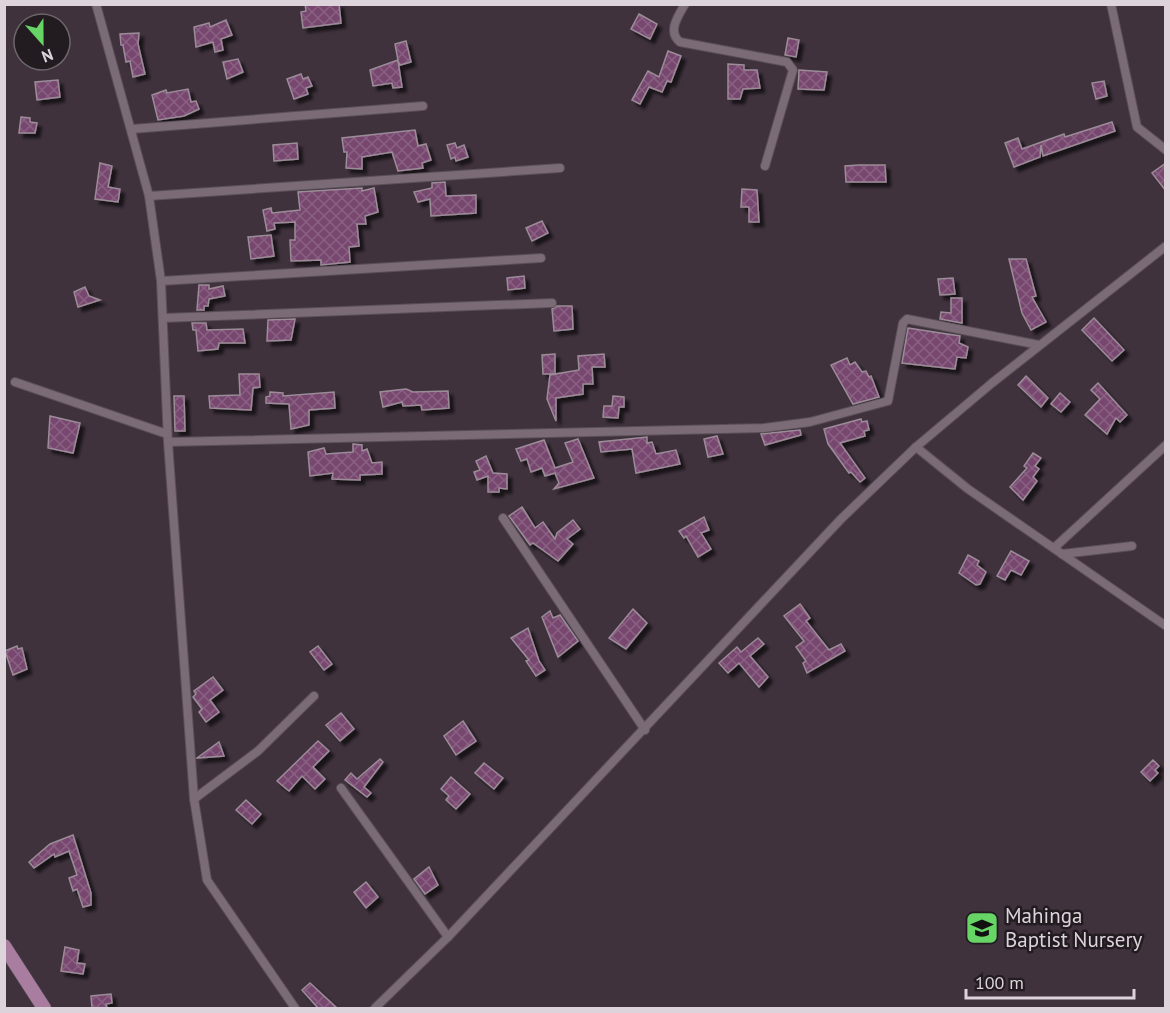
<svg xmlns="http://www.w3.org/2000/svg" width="1170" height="1013" font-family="'PT Sans',sans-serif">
  <defs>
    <pattern id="building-cross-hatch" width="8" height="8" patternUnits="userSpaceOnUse" patternTransform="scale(1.5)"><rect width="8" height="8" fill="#77466f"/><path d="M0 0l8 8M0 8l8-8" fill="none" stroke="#8a6083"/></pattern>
    <filter id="shadow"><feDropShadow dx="4.5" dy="4.5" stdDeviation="1.5" flood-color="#0009"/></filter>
  </defs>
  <rect width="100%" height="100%" fill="#3f323d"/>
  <g fill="url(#building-cross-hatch)" stroke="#9c8c98" stroke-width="1.5" filter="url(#shadow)">
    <path d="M305,4H339L341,23L303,28L301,12L306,11Z"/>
    <path d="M639,14L657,24L650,39L631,29Z"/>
    <path d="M226,20L232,35L221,39L223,50L215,52L213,42L196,47L194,27L209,23L210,27Z"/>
    <path d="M139,33L138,44L145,74L133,77L130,61L126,62L123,45H121L120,34Z"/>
    <path d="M788,38L799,40L796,57L785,55Z"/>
    <path d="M406,41L411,62L400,65L398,61L402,87L393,88L392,83L373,86L370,70L398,60L395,44Z"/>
    <path d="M668,51L681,56L671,82L667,81L662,92L649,87L640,104L632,100L648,71L659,77Z"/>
    <path d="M238,59L243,72L227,79L223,62Z"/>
    <path d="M728,64L744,65V70H757L760,88L743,89L740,99H728Z"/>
    <path d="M799,70L827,72L824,90L798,89Z"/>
    <path d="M301,74L303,79L308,77L312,86L306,88L308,94L294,99L287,79Z"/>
    <path d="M58,80L60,97L37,100L35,82Z"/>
    <path d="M1104,81L1107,96L1096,99L1092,83Z"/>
    <path d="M188,89L191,102L196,101L199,109L184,116L158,120L152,95L166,90L167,93Z"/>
    <path d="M21,117L30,118V122L37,123L35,133H19Z"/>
    <path d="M1112,122L1115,131L1043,156L1041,145L1040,157L1014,167L1005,143L1018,138L1022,149L1064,134L1065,137Z"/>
    <path d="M415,130L418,146L426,144L431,160L422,163L423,168L398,171L392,152L362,157V169L346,168L347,152H344L342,138Z"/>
    <path d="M297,143L298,159L274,161L273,145Z"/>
    <path d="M455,143L457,148L464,145L468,157L456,161L455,157L451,159L447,145Z"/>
    <path d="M100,163L112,166L108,187L120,189L118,202L95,199Z"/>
    <path d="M1166,163V191L1152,173Z"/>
    <path d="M859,165H885L886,182H846L845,166Z"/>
    <path d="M445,182L446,196L476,195V213L431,216L430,199L418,202L414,192L432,188V183Z"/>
    <path d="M362,188V191L374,188L378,212L365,216L366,224H357L359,246L349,247L350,262L321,265V260L291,261L290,240H295V222L274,223L275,229L267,231L263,210L271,208L272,213L300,210L298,192Z"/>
    <path d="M742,189L757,190L759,222H749V207H741Z"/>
    <path d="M542,221L548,233L532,241L526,228Z"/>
    <path d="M271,235L274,256L251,259L248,237Z"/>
    <path d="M1009,259H1026L1036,296L1032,297L1046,322L1031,330L1022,313Z"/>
    <path d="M524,276L525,288L508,290L507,278Z"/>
    <path d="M953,278L955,294L940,295L938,279Z"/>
    <path d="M199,285H209V289L223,286L225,296L209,299L208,306H204V310H197Z"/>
    <path d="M85,287L89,296L100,300L78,307L74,292Z"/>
    <path d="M951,298H962V323L940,319L941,312L951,313Z"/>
    <path d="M557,306H572L573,329L554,331L552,309Z"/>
    <path d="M1094,318L1124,350L1112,361L1082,330Z"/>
    <path d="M295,319L291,340L267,341L268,320Z"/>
    <path d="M192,323H206L207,330L243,329L245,343H219L218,349L198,351L196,330H193Z"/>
    <path d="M908,328L960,336L959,343L968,347L966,358L957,357L955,369L902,363Z"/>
    <path d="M555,354V374H543L542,355Z"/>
    <path d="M604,354L605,367H592L593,384H583V394L556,398V421L547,399L550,375L579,370L578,356Z"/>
    <path d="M847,358L850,365L855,362L862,372L866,371L869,377L871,376L879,397L853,404L831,365Z"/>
    <path d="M239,374H259L260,387L253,388L251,410L210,408L209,396L240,395Z"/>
    <path d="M1026,376L1048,398L1041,407L1018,385Z"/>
    <path d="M1098,383L1127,415L1120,422L1116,418L1107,434L1085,415L1100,399L1091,390Z"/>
    <path d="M406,389L413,392L448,391L449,408L422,410L421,405L403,406L402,402L383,407L380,392Z"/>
    <path d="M270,392L283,393V396L334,392L335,408L309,410V425L291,429L289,404L266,403V397L270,396Z"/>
    <path d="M1060,393L1070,402L1061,412L1051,404Z"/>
    <path d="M174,396H184L185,431H175Z"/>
    <path d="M613,396L624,397V407H619L618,418L603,417L604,406H612Z"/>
    <path d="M50,416L80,423L73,453L48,448Z"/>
    <path d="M861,419L862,422L867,421L869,430L864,431L865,436L840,443L865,478L860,482L851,472L849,473L828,444L824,429Z"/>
    <path d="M800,430L801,435L765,445L761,434Z"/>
    <path d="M717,436L723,454L708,457L704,439Z"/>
    <path d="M647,437V443L652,442L656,454L676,450L680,464L636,473L632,449L601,452L599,442Z"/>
    <path d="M578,439L594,478L554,489L559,483L555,473L545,476L542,468L531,472L527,459L521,461L516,449L544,440L555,468L573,462L565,443Z"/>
    <path d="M353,444L362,445V451L367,449L372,463L382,462V474L360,475V480L332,479L333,473L310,476L308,452L324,448L326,454L353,452Z"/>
    <path d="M1033,453L1041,458L1035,466L1039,469L1033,477L1037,481L1023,500L1010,487L1027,468L1024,466Z"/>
    <path d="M486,456L493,473L507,474V489L499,488V492H488V476L477,480L474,472L480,470L476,461Z"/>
    <path d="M522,507L535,528L543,522L555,539L557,533L573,520L580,529L567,539L573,544L558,561L533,543L530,545L520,531L509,516Z"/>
    <path d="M704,517L709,530L701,533L711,549L698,557L686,536L684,538L679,531Z"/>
    <path d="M1011,551L1029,561L1021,575L1011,570L1005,580L997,576Z"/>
    <path d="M968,555L979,561L977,565L986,572L980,584L976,585L959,573Z"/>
    <path d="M800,604L810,618L806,621L829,650L841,644L845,651L807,673L803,663L806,661L796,647L804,641L784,616Z"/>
    <path d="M633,609L647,623L626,649L609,638Z"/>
    <path d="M550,611L553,618L560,615L578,641L558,657L542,617Z"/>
    <path d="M528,628L539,661L545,670L536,676L526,661L529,660L511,638Z"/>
    <path d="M758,638L764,644L750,656L768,677L759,687L739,663L728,673L719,663L737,647L741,652Z"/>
    <path d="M17,646L18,649L22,648L27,669L13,675L5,651Z"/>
    <path d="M318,646L332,664L324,670L310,652Z"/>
    <path d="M213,677L223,690L210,700L219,712L206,722L199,712L202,709L193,697L196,694L194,691Z"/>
    <path d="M341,713L354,729L340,741L326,725Z"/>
    <path d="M463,721L476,741L456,755L444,736Z"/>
    <path d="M318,741L329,751L313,767L325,779L315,789L302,776L289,791L277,781Z"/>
    <path d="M219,742L224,756L197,758Z"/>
    <path d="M380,759L383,762L364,787L371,793L367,797L345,780L351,773L357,779Z"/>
    <path d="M1153,760L1159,766L1155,770L1158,773L1150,781L1141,772Z"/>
    <path d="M484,763L503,778L494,789L475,773Z"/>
    <path d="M451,777L470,794L456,809L446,800L449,796L441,789Z"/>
    <path d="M246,800L261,814L252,824L236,810Z"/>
    <path d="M73,835L91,893V905L83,907L77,889L73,891L69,878L77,875L69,851L55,857L54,854L34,868L29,862L50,844Z"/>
    <path d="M429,867L438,885L425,894L414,879Z"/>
    <path d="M366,882L378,897L366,908L354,892Z"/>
    <path d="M65,947L79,950L77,963L85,964L83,974L61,971Z"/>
    <path d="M310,983L337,1008H318L302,990Z"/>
    <path d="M111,994L112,1003L106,1004L107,1008H92L91,996Z"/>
  </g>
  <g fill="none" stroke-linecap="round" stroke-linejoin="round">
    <g stroke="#594e57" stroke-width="10">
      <g id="minor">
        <path d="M96,4L149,196L161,281L168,442L194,799L207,880L295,1008"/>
        <path d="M685,4C678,16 667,32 680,42L787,62L793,70L765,166"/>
        <path d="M1111,4L1137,127L1166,150"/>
        <path d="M132,129L423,106"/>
        <path d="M149,196L560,168"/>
        <path d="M161,281L541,258"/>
        <path d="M163,318L552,303"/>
        <path d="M15,382L167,434"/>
        <path d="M168,442L764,428L810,422L888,401L903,323L907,319L1039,345"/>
        <path d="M916,447L968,489L1166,626"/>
        <path d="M503,518L645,730"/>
        <path d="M1054,548L1166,445"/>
        <path d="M1062,554L1132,546"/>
        <path d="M341,788L448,937"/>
        <path d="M194,799L258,751L314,696"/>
        <path d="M375,1008L448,937L841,519L916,447L992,383L1166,246"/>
      </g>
    </g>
    <g stroke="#594e57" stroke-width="15">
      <path id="primary" d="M4,946L44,1008"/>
    </g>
    <use href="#minor" stroke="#7a6b77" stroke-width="8"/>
    <use href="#primary" stroke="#a87da0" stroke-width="14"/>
  </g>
  <defs>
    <g id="school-square" transform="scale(1.725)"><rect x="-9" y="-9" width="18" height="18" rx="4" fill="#67d466" stroke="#221c21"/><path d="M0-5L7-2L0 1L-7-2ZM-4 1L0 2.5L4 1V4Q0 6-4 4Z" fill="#111"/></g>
  </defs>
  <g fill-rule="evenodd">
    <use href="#school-square" x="982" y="928"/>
  </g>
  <g text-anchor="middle" stroke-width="5" stroke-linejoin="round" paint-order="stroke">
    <g font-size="21" fill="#ddd4db" stroke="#221c21" text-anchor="start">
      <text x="1005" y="923">Mahinga<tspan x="1005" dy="24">Baptist Nursery</tspan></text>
    </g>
  </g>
  <rect width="1170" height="1013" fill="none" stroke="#ddd4db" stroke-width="12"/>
  <g transform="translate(42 42) rotate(159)"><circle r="28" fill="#221c21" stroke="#6d666b" stroke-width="1.5"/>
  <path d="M0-4.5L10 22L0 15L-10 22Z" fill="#67d466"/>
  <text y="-9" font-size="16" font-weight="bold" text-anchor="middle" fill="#ddd4db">N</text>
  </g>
  <path d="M966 989v9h168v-9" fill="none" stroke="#ddd4db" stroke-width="3"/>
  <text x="975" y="989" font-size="18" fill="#ddd4db" stroke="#221c21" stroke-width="4.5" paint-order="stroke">100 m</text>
</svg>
